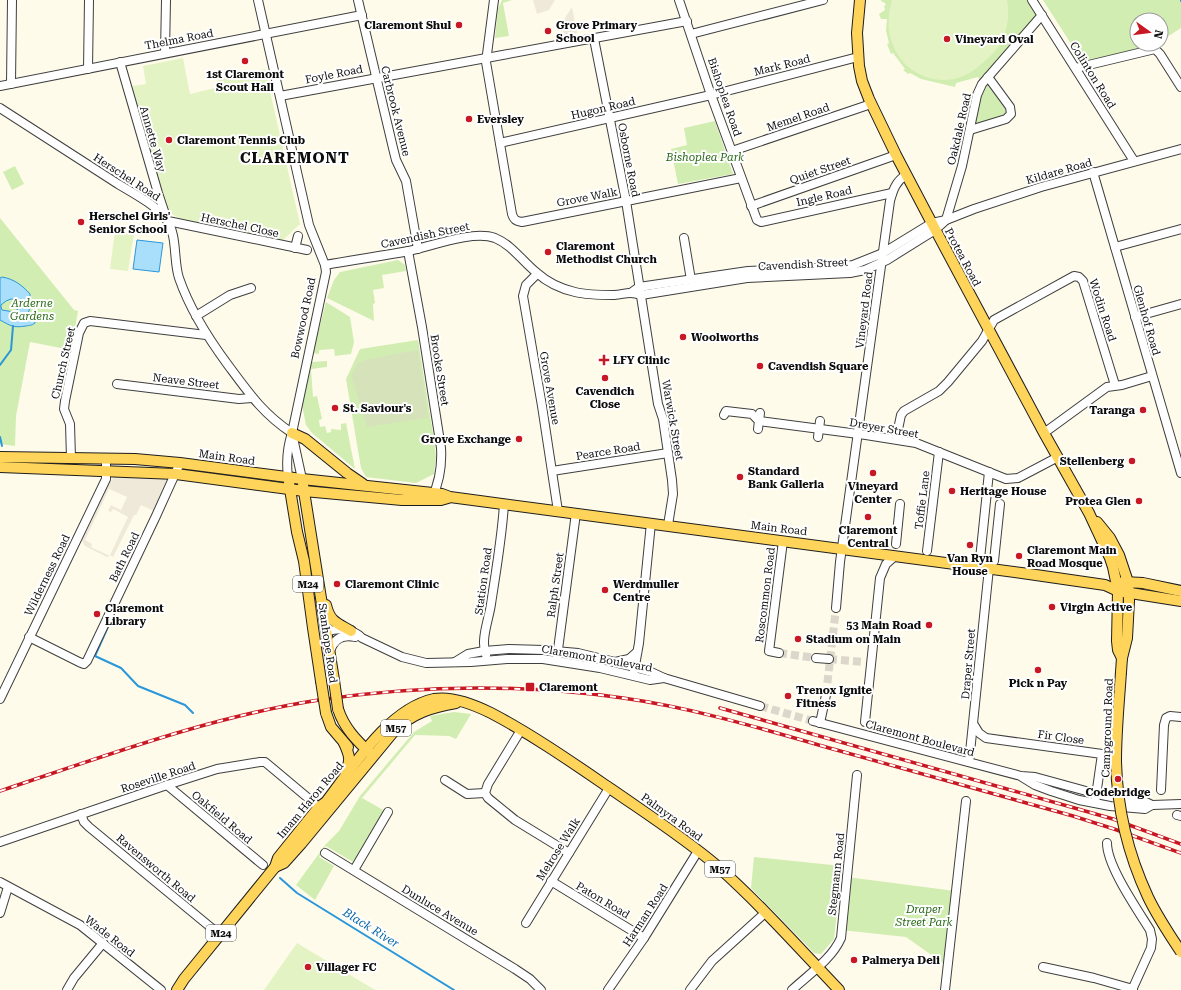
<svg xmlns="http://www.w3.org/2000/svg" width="1181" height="990" font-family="'Roboto Serif',serif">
  <rect width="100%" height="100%" fill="#fffbeb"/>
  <g fill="#d1edb1">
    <path d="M502,0H512L503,3L509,36L495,38L498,9Z"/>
    <path d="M881,0H1032L1042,15L989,77L1011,113L970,130L982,84L978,77L956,83L955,87L921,79L910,73L908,74L903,70L905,69L893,53L891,54L887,44L889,43L886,31L887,19H881L879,14L885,10L884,6L886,5L884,2H882Z"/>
    <path d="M1043,0H1181V28L1161,41V20H1137V44H1152L1126,52L1082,61Z"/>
    <path d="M715,121L733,174L678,184L671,149L687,145L684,128Z"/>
    <path d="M15,166L24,184L12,190L3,172Z"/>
    <path d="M0,218L74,310L78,311L71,350L30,342L16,416L15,446L0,444Z"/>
    <path d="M398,260L405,265L406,271L382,275L384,288L373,290L375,303L373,304L374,321L327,298L334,280L340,272Z"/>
    <path d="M326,302L350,317L354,342L351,354L335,356L334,349L319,350V354L313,353Z"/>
    <path d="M418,340L434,440L436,457L434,474L416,483L366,477L361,468L346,379L360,349Z"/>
    <path d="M327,361V367L311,369L313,397L317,396L322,419L319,420L320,427L325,426L327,433L331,432V429L341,430V424L346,423L355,469L312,433L306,425L302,405L311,362Z"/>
    <path d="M454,712L471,714L456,739L449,736L415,735L362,798L385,811L353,862L326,846L319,857L334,866L315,900L296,885L326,844L339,831L360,796L414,732L432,721L430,716Z"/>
    <path d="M754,857L842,866L834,939L821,954L814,953L751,888Z"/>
    <path d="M847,877L955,891L947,966L906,937L841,930Z"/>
  </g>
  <path fill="#d6e3ba" d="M418,350L428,418L367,427L351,375L358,363L368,359Z"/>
  <g fill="#e4f3c4">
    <path d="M892,0H1007C1011,23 1005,45 986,60C978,67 971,73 961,77C933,87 901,71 892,42C887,29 888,14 892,0Z"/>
    <path d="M183,58L190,94L219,87L218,79L265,69L300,224L283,240L181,219L168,212L132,86L146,84L143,66Z"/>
    <path d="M115,231L134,234L128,271L110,269Z"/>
    <path d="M297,943L375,990H264Z"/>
  </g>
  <g fill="#efe9da">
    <path d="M533,0H555L549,10L537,14Z"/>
    <path d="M572,7L577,33L564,36L561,24Z"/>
    <path d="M116,476L167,478L168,481L154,512V511L141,505L136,515H134L113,557L110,555L128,517L113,509L111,512L108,511L111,505L121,510L127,497L109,489L85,540L92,544L91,547L110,556L107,557L85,546L82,541L111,480Z"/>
  </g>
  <g fill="#aadffc" stroke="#2a97da" fill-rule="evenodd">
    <path d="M137,240L163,243L159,272L133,269Z"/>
    <path d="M2,277C14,279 22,285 30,294V307L28,314L35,319V323C31,326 30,325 26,326C13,328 11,326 0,320V278ZM11,299L19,300L21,305L18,309L14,312L2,310L1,307V305L6,301Z"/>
  </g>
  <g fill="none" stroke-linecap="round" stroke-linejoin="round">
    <g stroke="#2a97da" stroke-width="2">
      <path d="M1181,0V1"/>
      <path d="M0,365L11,350L13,326"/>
      <path d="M0,437L2,446"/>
      <path d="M115,611L95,656L121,668L138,686L185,705L193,713"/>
      <path d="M280,878L297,893L454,990"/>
    </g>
    <g stroke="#dbd7ca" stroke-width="8" stroke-dasharray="8 4" stroke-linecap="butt">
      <path d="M779,653L816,658"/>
      <path d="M829,659L865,662"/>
      <path d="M826,695L836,608"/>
      <path d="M760,706L813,721"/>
    </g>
    <g stroke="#3f3f3f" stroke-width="10">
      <g id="minor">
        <path d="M258,0L309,225L325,265L326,272L292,433C287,448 286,461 288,477"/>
        <path d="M358,0L393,148L396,160L406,181L418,249"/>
        <path d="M494,0L486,62L512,214C514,220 516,221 522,222L741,178"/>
        <path d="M679,0L711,95L757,220L761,222L892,193"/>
        <path d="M1032,0L1134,161"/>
        <path d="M691,34L823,0"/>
        <path d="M594,39L626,201L658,404L663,419L672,480L673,494L668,525"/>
        <path d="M165,53L166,0"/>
        <path d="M120,62L158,193L166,217"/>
        <path d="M1076,68L1155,49L1160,54L1181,87"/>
        <path d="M88,69L89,0"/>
        <path d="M11,84L12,0"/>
        <path d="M0,86L362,15"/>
        <path d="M280,96C415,70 551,46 687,21"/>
        <path d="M0,108C39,133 78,158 118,184C133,193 156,205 166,219C178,235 173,260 179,278C190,310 208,338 228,365C248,392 263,414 292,433"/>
        <path d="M970,130L1006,119L1011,114L1010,107L988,77"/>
        <path d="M500,143L711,95L858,57"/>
        <path d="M732,151L871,104"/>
        <path d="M1093,172L1181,473"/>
        <path d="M751,206L896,155"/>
        <path d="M168,221L307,250"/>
        <path d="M684,238L690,274"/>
        <path d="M1115,247L1181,229"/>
        <path d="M295,248L298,236"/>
        <path d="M408,251L422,327L441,448C442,464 439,483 432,498"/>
        <path d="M325,265C353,260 381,256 409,251C432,246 473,230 495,238C512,245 523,262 537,273C547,282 562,289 575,292C587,295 602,295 614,295C626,294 628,291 641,295L747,278L850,273L865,270L887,260L935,230L946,220L962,166L977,95L982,84L1042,15"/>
        <path d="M537,274L526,285L523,296L542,406L558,511"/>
        <path d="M632,292L639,287L748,271L838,267L853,265L883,253L932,223L946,220L974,209L1041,187L1181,149"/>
        <path d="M196,316L230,295L251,288"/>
        <path d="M1135,317L1181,304"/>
        <path d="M117,384L239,399L252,398"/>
        <path d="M724,415L726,411L752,414L759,421L866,435L916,443L1006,479L1018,478L1058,457"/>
        <path d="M758,429L760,413"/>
        <path d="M292,433L302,479"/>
        <path d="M1044,433L1107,387L1122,385L1152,376"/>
        <path d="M818,437L820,421"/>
        <path d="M896,439L901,415L904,411L939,391L948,382L982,341L994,320L1074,276L1079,277L1083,281L1115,385"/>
        <path d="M71,458L70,424L64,409L65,401L79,333L84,323L90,321L206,335"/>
        <path d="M552,471L668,453"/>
        <path d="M896,544L900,504"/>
        <path d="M927,551L939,452"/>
        <path d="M980,559L989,472"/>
        <path d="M994,561L1000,504"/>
        <path d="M836,608L840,562L890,201C893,190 896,181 906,175"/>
        <path d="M326,632C338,628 352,628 362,638L402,657L426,663L471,662L507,659H543L600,668L650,680L664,678"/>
        <path d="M29,637L79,662L84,664L87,661L156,516L180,463"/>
        <path d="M330,651C334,639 342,634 355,637"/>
        <path d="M779,653L769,651L783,541"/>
        <path d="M486,655C480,640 489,619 491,604C496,571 502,537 504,504"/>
        <path d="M557,657L576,513"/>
        <path d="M816,658L829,659"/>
        <path d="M455,662L468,654L484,651L509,649L544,650L578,653L615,662L651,672L664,678L760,706"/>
        <path d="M615,662L629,659L637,652"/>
        <path d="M634,671L639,643L651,523"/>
        <path d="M0,699L106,479V458"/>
        <path d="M813,721L1021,776L1035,777L1097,794L1131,801L1146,802L1152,805"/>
        <path d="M865,722L880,578L886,564L895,556"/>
        <path d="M820,723L826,695"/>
        <path d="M974,725L979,733L986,738L1102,754L1095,803"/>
        <path d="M521,730L488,784L485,793L488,798L515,820L569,853"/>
        <path d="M969,762L989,568"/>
        <path d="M1022,777L1035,785L1051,791L1079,800L1110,806L1145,809L1152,805L1181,804"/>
        <path d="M445,780L467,794L485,793"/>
        <path d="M167,785L263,865"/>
        <path d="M1161,790L1164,725L1166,718L1170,716L1181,717"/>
        <path d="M81,814L84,822L89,827L220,935"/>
        <path d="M1177,815L1181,816"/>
        <path d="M0,842L167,785L217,769L260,762H265L314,803"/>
        <path d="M1107,843C1107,866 1137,909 1150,930L1152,939L1151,948L1132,990"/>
        <path d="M325,853L515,969L530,979L541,990"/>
        <path d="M354,870L388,812"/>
        <path d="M551,881L644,938"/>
        <path d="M0,882L80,925L161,990"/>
        <path d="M0,913L8,887"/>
        <path d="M526,923L609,788"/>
        <path d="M1043,967L1094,978L1133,989"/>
        <path d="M67,990L74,978L103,943"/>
        <path d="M608,990L644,938L698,851"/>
        <path d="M690,990L712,961L765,913"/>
        <path d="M792,990C808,975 832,959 841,938L857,775"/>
        <path d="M945,990L966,801"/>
      </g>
    </g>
    <g stroke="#1d1d1d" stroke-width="12">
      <g id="major">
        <path d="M860,0L857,33L859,66L862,81L869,99L896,155L927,214L1044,433L1089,513L1110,558L1113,567L1118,591L1117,641L1118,650L1122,658"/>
        <path d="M292,433L305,439L347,473L363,484"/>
        <path d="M0,457L135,459L180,463L302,479L442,494L450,497L1029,574L1105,585L1118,591L1181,601"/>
        <path d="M0,467L176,474L304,491L402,500H441L448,498"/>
        <path d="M289,483L297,532L304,561L313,628L321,681"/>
        <path d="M303,485L334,680"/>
        <path d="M1097,522L1110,538L1119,555L1128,582L1129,601L1127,638L1122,658L1121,672"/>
        <path d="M1123,582L1143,583L1181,591"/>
        <path d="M326,605C330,622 337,623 351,631"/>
        <path d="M338,709C344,728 357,741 371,754"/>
        <path d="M326,713L331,727L348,747"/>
        <path d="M344,743C349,754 352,761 345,771"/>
        <path d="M275,867L284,863L301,844L395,730C413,713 432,707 456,703"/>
        <path d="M177,990L184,979L275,867L278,858L319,807L326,802C353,767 388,709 434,699C452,696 475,705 491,713C533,735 573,763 611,789C647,814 683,837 716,865C760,904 799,948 839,990"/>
      </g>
    </g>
    <use href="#minor" stroke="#fff" stroke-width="8"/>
    <use href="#major" stroke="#ffd45b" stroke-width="10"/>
    <g stroke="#c81823" stroke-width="3.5">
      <g id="rail">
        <path d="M720,708L1078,809L1113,819L1181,844"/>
        <path d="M0,791C105,756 209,717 319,700C419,685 523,684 623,698C694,708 763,729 833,749C913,771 993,793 1073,816L1114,829L1181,853"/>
      </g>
    </g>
    <use href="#rail" stroke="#fff" stroke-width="2" stroke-dasharray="6" stroke-linecap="butt"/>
    <g stroke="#1d1d1d" stroke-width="12" stroke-linecap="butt">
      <g id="major-bridge">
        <path d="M1121,672C1119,702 1116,731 1116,761C1117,808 1128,854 1148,897C1157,916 1169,934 1181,952"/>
        <path d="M334,680L338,709"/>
        <path d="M321,681L326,713"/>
      </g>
    </g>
    <use href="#major-bridge" stroke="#ffd45b" stroke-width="10"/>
  </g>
  <g fill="#c81823" stroke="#fff" stroke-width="1.5">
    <circle cx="459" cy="25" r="4"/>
    <circle cx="548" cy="31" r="4"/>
    <circle cx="947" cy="39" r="4"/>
    <circle cx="245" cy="61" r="4"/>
    <circle cx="469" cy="119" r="4"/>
    <circle cx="169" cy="140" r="4"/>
    <circle cx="81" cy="222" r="4"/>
    <circle cx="548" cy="252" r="4"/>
    <circle cx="683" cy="337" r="4"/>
    <path d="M602 354h4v4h4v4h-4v4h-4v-4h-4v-4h4z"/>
    <circle cx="760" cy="366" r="4"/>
    <circle cx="605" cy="378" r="4"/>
    <circle cx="335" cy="408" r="4"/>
    <circle cx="1143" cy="410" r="4"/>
    <circle cx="519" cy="439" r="4"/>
    <circle cx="1132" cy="461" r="4"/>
    <circle cx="873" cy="473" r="4"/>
    <circle cx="740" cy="477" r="4"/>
    <circle cx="952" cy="491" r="4"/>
    <circle cx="1139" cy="501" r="4"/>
    <circle cx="868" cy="517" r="4"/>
    <circle cx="970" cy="545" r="4"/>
    <circle cx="1019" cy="556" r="4"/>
    <circle cx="337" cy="584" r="4"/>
    <circle cx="605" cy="590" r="4"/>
    <circle cx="1052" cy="607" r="4"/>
    <circle cx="97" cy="614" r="4"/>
    <circle cx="929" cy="625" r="4"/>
    <circle cx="798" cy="639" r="4"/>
    <circle cx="1038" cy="670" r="4"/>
    <rect x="525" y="682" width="10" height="10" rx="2"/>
    <circle cx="788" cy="696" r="4"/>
    <circle cx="1118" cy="779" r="4"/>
    <circle cx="854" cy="960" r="4"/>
    <circle cx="308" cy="967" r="4"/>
  </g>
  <g text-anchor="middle" stroke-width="4" stroke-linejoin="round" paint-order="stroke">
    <g fill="#fff" stroke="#555" stroke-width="1">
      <rect x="293" y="576" width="30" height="16" rx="3"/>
      <rect x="381" y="720" width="30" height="16" rx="3"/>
      <rect x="705" y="861" width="30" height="16" rx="3"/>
      <rect x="206" y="925" width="30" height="16" rx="3"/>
    </g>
    <g font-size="10" font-weight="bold" fill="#0c0c0c">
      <text x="308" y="588">M24</text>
      <text x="396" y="732">M57</text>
      <text x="720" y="873">M57</text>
      <text x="221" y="937">M24</text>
    </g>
    <g font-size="11" font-weight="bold" fill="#0c0c0c" stroke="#fff" text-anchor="start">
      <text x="451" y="29" text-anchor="end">Claremont Shul</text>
      <text x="556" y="29">Grove Primary<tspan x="556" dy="13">School</tspan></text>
      <text x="955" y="43">Vineyard Oval</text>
      <text x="245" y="78" text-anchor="middle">1st Claremont<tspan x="245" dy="13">Scout Hall</tspan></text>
      <text x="477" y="123">Eversley</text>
      <text x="177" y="144">Claremont Tennis Club</text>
      <text x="89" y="220">Herschel Girls'<tspan x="89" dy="13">Senior School</tspan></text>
      <text x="556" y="250">Claremont<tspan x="556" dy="13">Methodist Church</tspan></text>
      <text x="691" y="341">Woolworths</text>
      <text x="613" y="364">LFY Clinic</text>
      <text x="768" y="370">Cavendish Square</text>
      <text x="605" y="395" text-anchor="middle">Cavendich<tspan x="605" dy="13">Close</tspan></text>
      <text x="343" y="412">St. Saviour's</text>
      <text x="1135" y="414" text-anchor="end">Taranga</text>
      <text x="511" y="443" text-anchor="end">Grove Exchange</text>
      <text x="1124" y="465" text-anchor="end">Stellenberg</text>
      <text x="748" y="475">Standard<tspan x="748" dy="13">Bank Galleria</tspan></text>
      <text x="873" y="490" text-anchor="middle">Vineyard<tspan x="873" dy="13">Center</tspan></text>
      <text x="960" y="495">Heritage House</text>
      <text x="1131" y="505" text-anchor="end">Protea Glen</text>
      <text x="868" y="534" text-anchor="middle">Claremont<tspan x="868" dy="13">Central</tspan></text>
      <text x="1027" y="554">Claremont Main<tspan x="1027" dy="13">Road Mosque</tspan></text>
      <text x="970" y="562" text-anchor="middle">Van Ryn<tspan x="970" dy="13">House</tspan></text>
      <text x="345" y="588">Claremont Clinic</text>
      <text x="613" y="588">Werdmuller<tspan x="613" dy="13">Centre</tspan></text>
      <text x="1060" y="611">Virgin Active</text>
      <text x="105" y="612">Claremont<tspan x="105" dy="13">Library</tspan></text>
      <text x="921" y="629" text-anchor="end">53 Main Road</text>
      <text x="806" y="643">Stadium on Main</text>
      <text x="1038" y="687" text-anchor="middle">Pick n Pay</text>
      <text x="539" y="691">Claremont</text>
      <text x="796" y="694">Trenox Ignite<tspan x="796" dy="13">Fitness</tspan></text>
      <text x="1118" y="796" text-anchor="middle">Codebridge</text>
      <text x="862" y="964">Palmerya Deli</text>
      <text x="316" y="971">Villager FC</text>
    </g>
    <g font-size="11" fill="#0c0c0c" stroke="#fff">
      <text transform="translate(179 39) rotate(-11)" y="4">Thelma Road</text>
      <text transform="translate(782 65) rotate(-14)" y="4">Mark Road</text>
      <text transform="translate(334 74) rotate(-11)" y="4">Foyle Road</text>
      <text transform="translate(1093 75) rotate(58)" y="4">Colinton Road</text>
      <text transform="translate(725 97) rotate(71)" y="4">Bishoplea Road</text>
      <text transform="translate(603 108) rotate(-13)" y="4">Hugon Road</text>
      <text transform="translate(396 111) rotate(76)" y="4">Carbrook Avenue</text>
      <text transform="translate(798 117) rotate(-19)" y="4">Memel Road</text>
      <text transform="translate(959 129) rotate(-77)" y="4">Oakdale Road</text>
      <text transform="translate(153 139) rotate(74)" y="4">Annette Way</text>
      <text transform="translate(629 160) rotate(79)" y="4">Osborne Road</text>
      <text transform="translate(820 170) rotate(-19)" y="4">Quiet Street</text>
      <text transform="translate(1059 171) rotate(-16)" y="4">Kildare Road</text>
      <text transform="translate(127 177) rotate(33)" y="4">Herschel Road</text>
      <text transform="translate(824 196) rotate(-13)" y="4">Ingle Road</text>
      <text transform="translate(587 197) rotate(-11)" y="4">Grove Walk</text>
      <text transform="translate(240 225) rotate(12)" y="4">Herschel Close</text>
      <text transform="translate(425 235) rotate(-12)" y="4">Cavendish Street</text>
      <text transform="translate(963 257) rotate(62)" y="4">Protea Road</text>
      <text transform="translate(803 264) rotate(-3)" y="4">Cavendish Street</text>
      <text transform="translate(864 310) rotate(-83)" y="4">Vineyard Road</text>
      <text transform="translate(1103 310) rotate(72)" y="4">Wodin Road</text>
      <text transform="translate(303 318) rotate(-78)" y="4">Bowwood Road</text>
      <text transform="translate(1147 320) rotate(74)" y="4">Glenhof Road</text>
      <text transform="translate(63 363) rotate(-77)" y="4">Church Street</text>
      <text transform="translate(440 370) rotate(81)" y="4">Brooke Street</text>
      <text transform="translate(186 381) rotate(7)" y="4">Neave Street</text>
      <text transform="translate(550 388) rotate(80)" y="4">Grove Avenue</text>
      <text transform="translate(673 420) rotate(80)" y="4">Warwick Street</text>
      <text transform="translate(884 428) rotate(10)" y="4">Dreyer Street</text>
      <text transform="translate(608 451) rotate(-9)" y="4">Pearce Road</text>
      <text transform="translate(227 457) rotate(8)" y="4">Main Road</text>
      <text transform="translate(922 500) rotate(-83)" y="4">Toffie Lane</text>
      <text transform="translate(779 528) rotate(7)" y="4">Main Road</text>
      <text transform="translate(124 557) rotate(-64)" y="4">Bath Road</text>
      <text transform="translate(47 575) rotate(-64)" y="4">Wilderness Road</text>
      <text transform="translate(483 581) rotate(-82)" y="4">Station Road</text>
      <text transform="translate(555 585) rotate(-82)" y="4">Ralph Street</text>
      <text transform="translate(765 595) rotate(-83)" y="4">Roscommon Road</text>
      <text transform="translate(328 643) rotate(82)" y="4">Stanhope Road</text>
      <text transform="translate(597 658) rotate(10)" y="4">Claremont Boulevard</text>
      <text transform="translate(968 664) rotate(-85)" y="4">Draper Street</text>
      <text transform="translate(1107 728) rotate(-88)" y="4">Campground Road</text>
      <text transform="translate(1061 737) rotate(8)" y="4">Fir Close</text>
      <text transform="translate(920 738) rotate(15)" y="4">Claremont Boulevard</text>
      <text transform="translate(158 777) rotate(-18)" y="4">Roseville Road</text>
      <text transform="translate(310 800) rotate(-50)" y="4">Imam Haron Road</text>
      <text transform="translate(222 817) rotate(40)" y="4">Oakfield Road</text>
      <text transform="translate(672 817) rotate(36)" y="4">Palmyra Road</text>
      <text transform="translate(558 849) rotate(-58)" y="4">Melrose Walk</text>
      <text transform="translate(156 868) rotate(40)" y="4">Ravensworth Road</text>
      <text transform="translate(836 874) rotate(-84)" y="4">Stegmann Road</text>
      <text transform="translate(603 900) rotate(31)" y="4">Paton Road</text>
      <text transform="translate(440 910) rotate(31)" y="4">Dunluce Avenue</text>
      <text transform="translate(645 915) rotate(-57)" y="4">Harman Road</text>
      <text transform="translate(110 936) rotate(38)" y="4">Wade Road</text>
    </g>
    <g font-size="11" font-style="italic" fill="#296917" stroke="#fff">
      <text x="705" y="161">Bishoplea Park</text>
      <text x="32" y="307">Arderne<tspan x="32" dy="13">Gardens</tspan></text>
      <text x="924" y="913">Draper<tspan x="924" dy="13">Street Park</tspan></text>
    </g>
    <g font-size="12" font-style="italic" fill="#0a66a9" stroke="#fff">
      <text transform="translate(371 928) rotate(32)" y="4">Black River</text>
    </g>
    <g font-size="15" font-weight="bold" letter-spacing="1" fill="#0c0c0c" stroke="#fff">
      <text x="295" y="163">CLAREMONT</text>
    </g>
  </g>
  <g transform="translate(1149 32) rotate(104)"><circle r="19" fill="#ffffff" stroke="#9e9e9e"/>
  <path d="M0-3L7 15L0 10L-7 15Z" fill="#c81823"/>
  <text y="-6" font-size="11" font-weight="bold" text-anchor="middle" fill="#0c0c0c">N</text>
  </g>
</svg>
